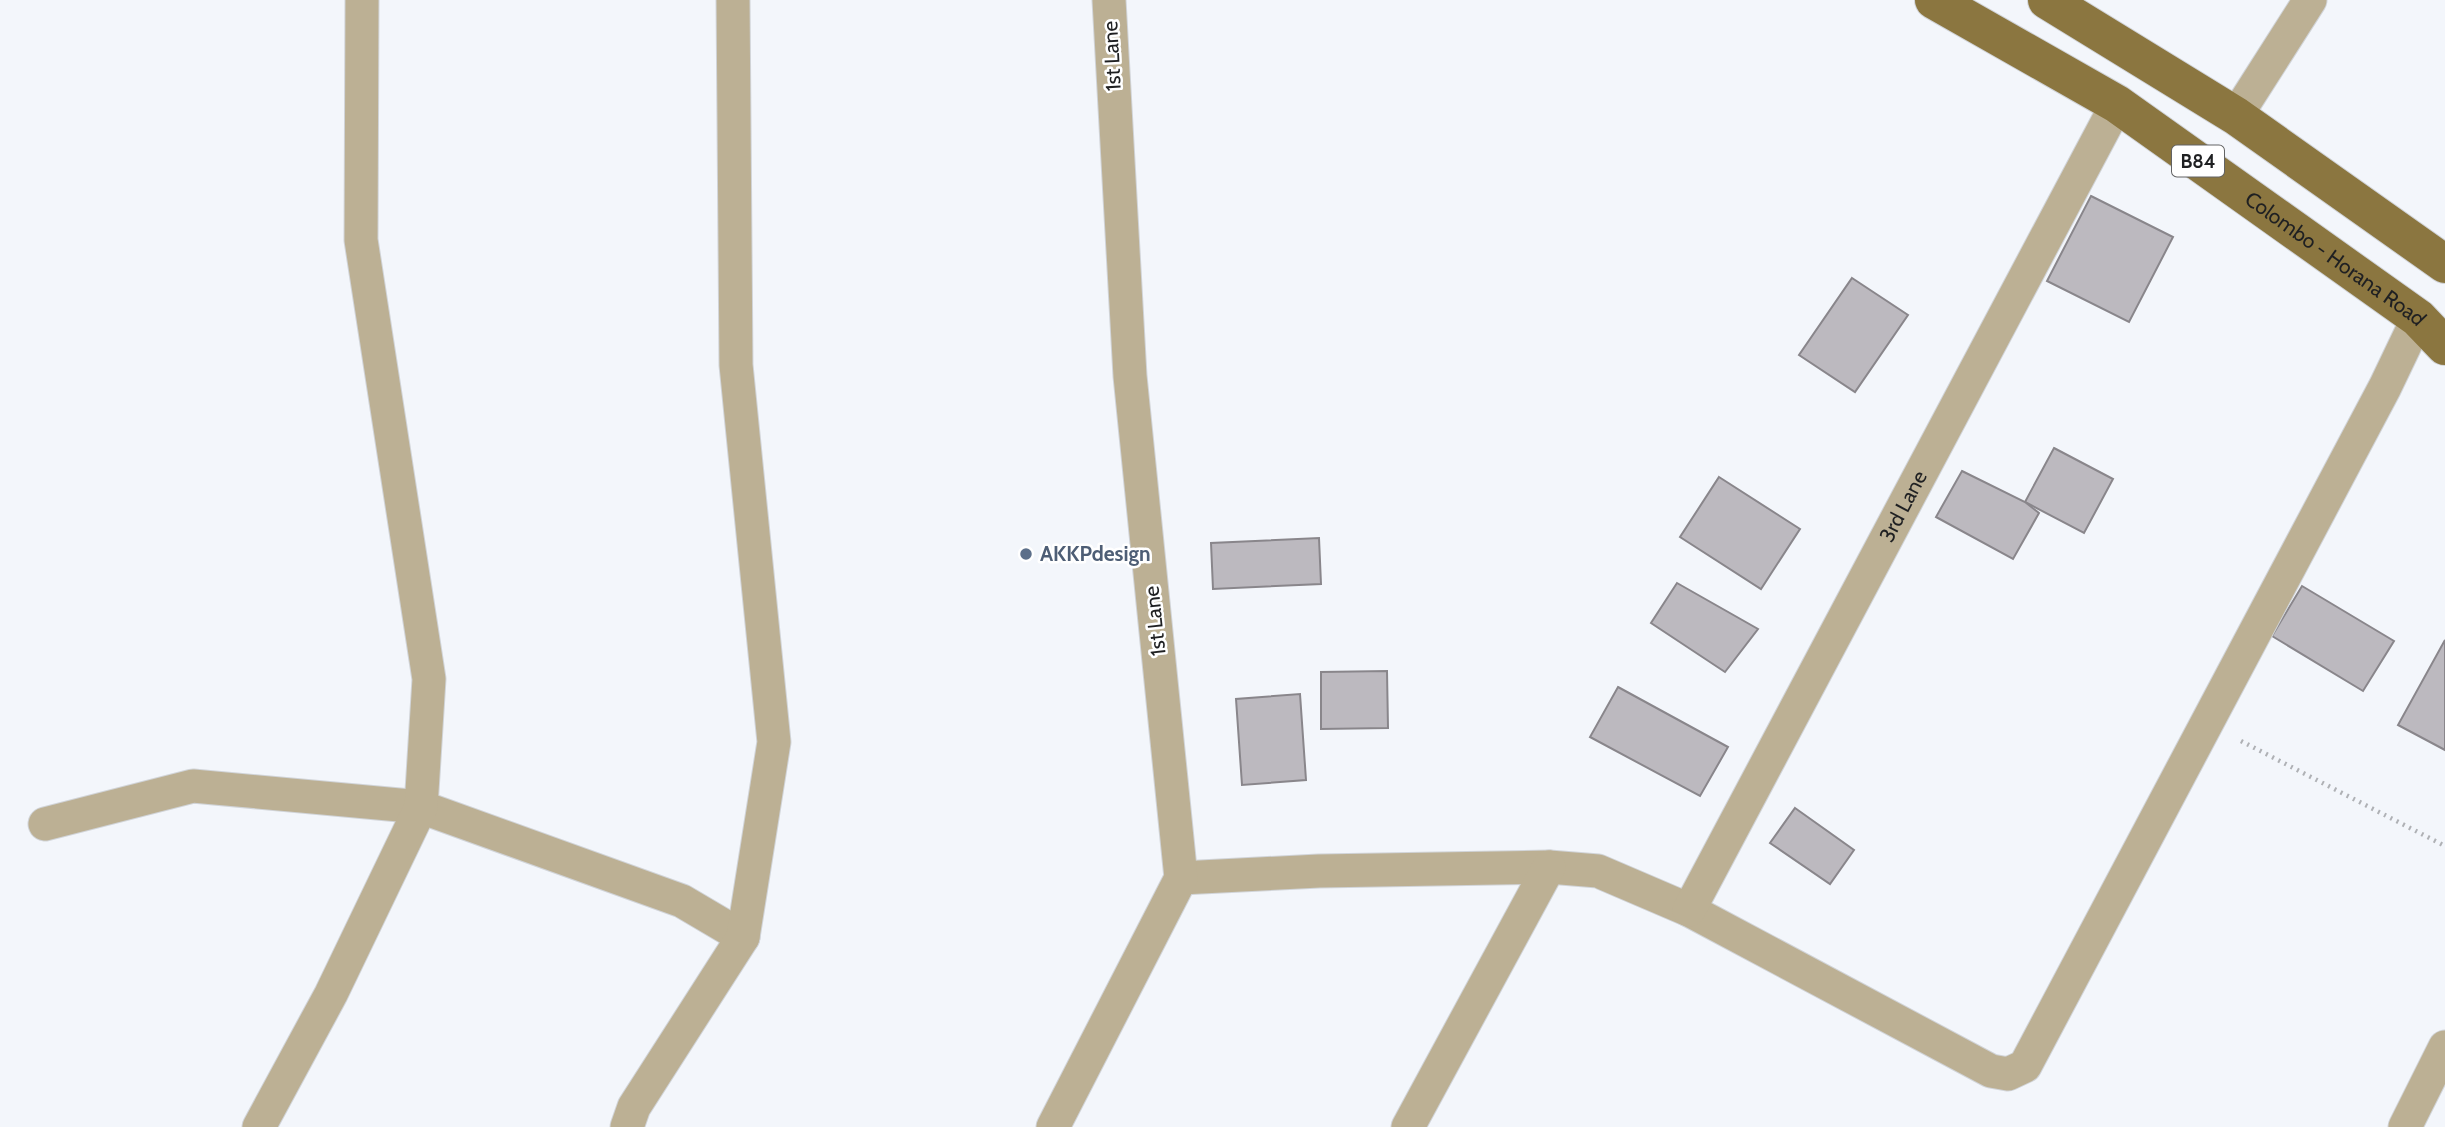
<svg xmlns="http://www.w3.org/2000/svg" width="2445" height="1127" font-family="Cabin,sans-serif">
  <rect width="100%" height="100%" fill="#f3f6fb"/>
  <g fill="#bcb9bf" stroke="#89868b" stroke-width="2">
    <path d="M2091,196L2173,237L2129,322L2047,281Z"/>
    <path d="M1852,278L1908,315L1855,392L1799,355Z"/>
    <path d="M2054,448L2113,479L2084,533L2025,502Z"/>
    <path d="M1962,471L2025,502L2039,513L2013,559L1936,517Z"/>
    <path d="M1719,477L1800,529L1761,589L1680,537Z"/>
    <path d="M1319,538L1321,584L1213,589L1211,543Z"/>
    <path d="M1677,583L1758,629L1725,672L1651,623Z"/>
    <path d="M2302,586L2394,641L2363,691L2272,636Z"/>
    <path d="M2445,640V750L2398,725Z"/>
    <path d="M1387,671L1388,728L1321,729V672Z"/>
    <path d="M1618,687L1728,747L1700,796L1590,737Z"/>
    <path d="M1300,694L1306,780L1242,785L1236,699Z"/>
    <path d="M1795,808L1854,850L1830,884L1770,843Z"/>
  </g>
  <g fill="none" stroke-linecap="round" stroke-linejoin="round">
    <g stroke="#d1d4d8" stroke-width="35">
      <g id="minor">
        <path d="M2236,116L2310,0"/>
        <path d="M45,824L193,786L421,807L682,901L743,937"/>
        <path d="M1181,878L1319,871L1549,867L1598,871L1689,910L1991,1071L2008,1074L2025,1066L2385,387L2418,318"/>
        <path id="s1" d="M1689,910L2117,104"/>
        <path d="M259,1127L331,994L421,807L429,679L361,240L362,0"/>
        <path d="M627,1127L634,1107L743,937L774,742L736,365L733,0"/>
        <path d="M1053,1127L1181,878L1130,376L1109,0"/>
        <path d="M1408,1127L1549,867"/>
        <path d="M2405,1127L2445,1047"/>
      </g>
    </g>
    <g stroke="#d1d4d8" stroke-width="40">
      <g id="primary">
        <path id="s2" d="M1934,0L2117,104L2418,318L2445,346"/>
        <path d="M2047,0L2236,116L2445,264"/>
      </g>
    </g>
    <path stroke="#afb1b5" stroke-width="4.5" stroke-dasharray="2 5" stroke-linecap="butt" d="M2241,741L2445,846"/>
    <use href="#minor" stroke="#bcb094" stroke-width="33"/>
    <use href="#primary" stroke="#8b7640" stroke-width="38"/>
  </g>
  <circle fill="#5c6f8a" stroke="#fff" stroke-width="2.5" cx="1026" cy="554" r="7"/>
  <g text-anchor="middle" stroke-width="5" stroke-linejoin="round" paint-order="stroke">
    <rect fill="#fff" stroke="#626364" stroke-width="2" x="2172" y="145.5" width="52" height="31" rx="5"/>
    <g font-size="19" font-weight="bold" fill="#1f2022">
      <text x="2198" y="168">B84</text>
    </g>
    <g font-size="21" fill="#1f2022" stroke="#fff">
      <text transform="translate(1112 56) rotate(-93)" y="7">1st Lane</text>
      <text dy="7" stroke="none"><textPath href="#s2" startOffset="478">Colombo - Horana Road</textPath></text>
      <text dy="7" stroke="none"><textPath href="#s1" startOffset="457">3rd Lane</textPath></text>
      <text transform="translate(1155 621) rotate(-96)" y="7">1st Lane</text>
    </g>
    <g font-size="21" font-weight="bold" fill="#4e5e75" stroke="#fff" text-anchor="start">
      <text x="1040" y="561">AKKPdesign</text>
    </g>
  </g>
</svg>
